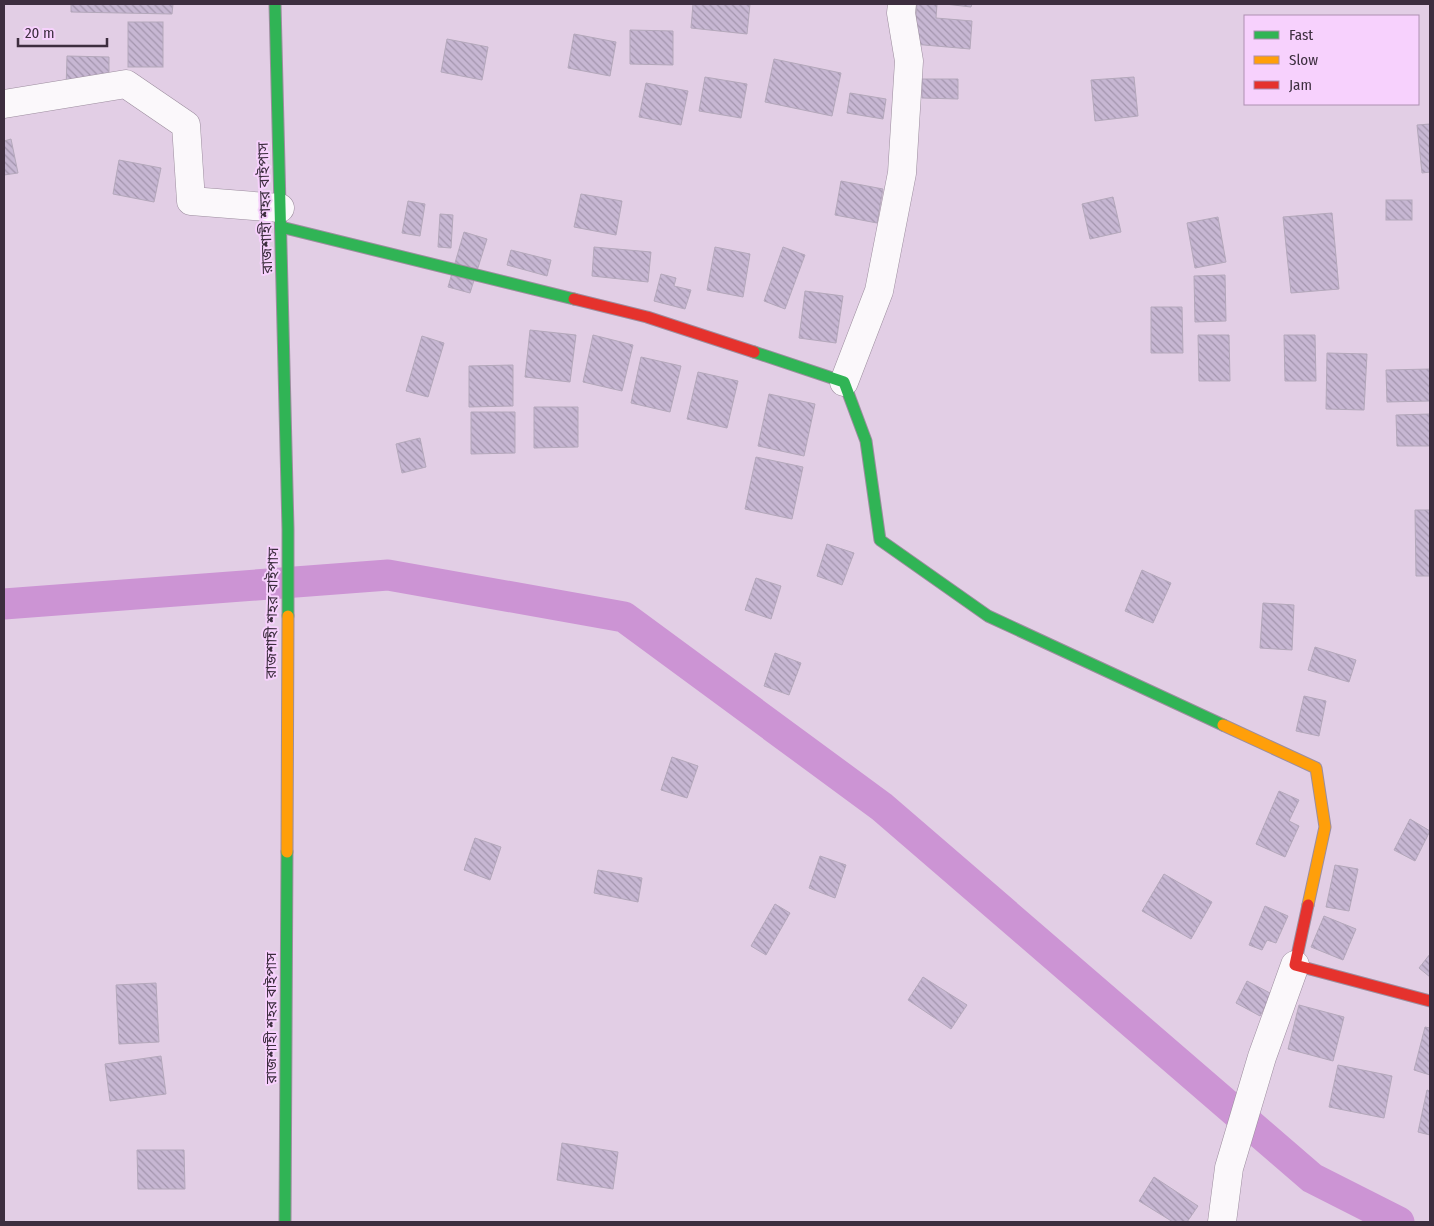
<svg xmlns="http://www.w3.org/2000/svg" width="1434" height="1226" font-family="'Fira Sans Condensed','Noto Sans Bengali',sans-serif">
  <defs>
    <pattern id="building-back-hatch" width="6" height="6" patternUnits="userSpaceOnUse" patternTransform="scale(1.25)"><rect width="6" height="6" fill="#c7b7d3"/><path d="M-1 5l2 2M0 0l6 6M5-1l2 2" fill="none" stroke="#a395ad"/></pattern>
  </defs>
  <rect width="100%" height="100%" fill="#e2cee5"/>
  <g fill="none" stroke-linecap="round" stroke-linejoin="round">
    <path stroke="#cc94d4" stroke-width="31" d="M4,604L388,575L624,617L882,807L1312,1178L1399,1222"/>
  </g>
  <g fill="url(#building-back-hatch)" stroke="#b4a8bb">
    <path d="M71,4H173L172,14L71,12Z"/>
    <path d="M693,4H750L747,34L691,28Z"/>
    <path d="M917,4H937L936,18L972,21L970,49L913,44Z"/>
    <path d="M945,4H972L971,7Z"/>
    <rect x="128" y="22" width="35" height="45"/>
    <path d="M630,30L673,31V65L630,64Z"/>
    <path d="M574,34L616,42L610,76L568,68Z"/>
    <path d="M447,39L488,47L482,80L441,72Z"/>
    <path d="M67,56L109,57V91L66,90Z"/>
    <path d="M774,59L841,73L832,116L765,102Z"/>
    <path d="M705,77L747,84L741,118L699,111Z"/>
    <path d="M1134,77L1138,116L1095,121L1091,80Z"/>
    <path d="M922,79H958V99L922,98Z"/>
    <path d="M646,83L688,91L681,125L639,117Z"/>
    <path d="M850,93L886,99L883,119L847,113Z"/>
    <path d="M1430,124V172L1422,173L1417,125Z"/>
    <path d="M11,139L18,173L4,175V141Z"/>
    <path d="M119,160L161,168L154,202L113,194Z"/>
    <path d="M841,181L883,189L877,223L835,215Z"/>
    <path d="M581,194L622,201L616,235L574,227Z"/>
    <path d="M1113,197L1121,232L1090,239L1082,204Z"/>
    <rect x="1386" y="200" width="26" height="20"/>
    <path d="M408,201L425,204L420,236L402,233Z"/>
    <path d="M1332,213L1339,289L1291,293L1283,217Z"/>
    <path d="M440,214L453,215L451,248L438,247Z"/>
    <path d="M1218,217L1226,262L1195,268L1187,223Z"/>
    <path d="M464,232L487,239L470,293L448,287Z"/>
    <path d="M594,247L651,252L648,282L592,276Z"/>
    <path d="M715,247L750,254L743,297L707,290Z"/>
    <path d="M783,247L805,255L785,309L764,301Z"/>
    <path d="M511,250L551,260L547,276L507,265Z"/>
    <path d="M661,274L676,278L674,286L691,290L685,309L654,301Z"/>
    <path d="M1225,275L1226,321L1195,322L1194,276Z"/>
    <path d="M805,291L843,296L836,343L799,338Z"/>
    <path d="M1151,307H1182L1183,353H1151Z"/>
    <path d="M530,330L576,335L570,382L525,377Z"/>
    <path d="M593,335L633,345L622,391L583,382Z"/>
    <path d="M1198,335H1229L1230,381H1199Z"/>
    <path d="M1284,335H1315L1316,381H1285Z"/>
    <path d="M422,336L444,343L428,397L406,391Z"/>
    <path d="M1327,353L1367,354L1364,410L1326,409Z"/>
    <path d="M641,357L681,366L670,412L631,403Z"/>
    <path d="M513,365V406L469,407V366Z"/>
    <path d="M1430,369V401L1387,402L1386,370Z"/>
    <path d="M698,372L738,381L727,428L687,419Z"/>
    <path d="M769,394L815,404L804,456L758,446Z"/>
    <path d="M534,407H578V447L534,448Z"/>
    <path d="M471,412H515V453L471,454Z"/>
    <path d="M1430,414V446H1397L1396,415Z"/>
    <path d="M420,438L426,467L402,473L396,444Z"/>
    <path d="M756,457L803,467L792,519L745,509Z"/>
    <path d="M1415,510H1430V576H1416Z"/>
    <path d="M827,544L854,553L842,585L817,576Z"/>
    <path d="M1142,570L1171,583L1153,623L1125,611Z"/>
    <path d="M756,578L781,586L771,619L745,610Z"/>
    <path d="M1263,603L1294,605L1292,650L1260,648Z"/>
    <path d="M1315,647L1356,660L1349,682L1308,670Z"/>
    <path d="M775,653L801,663L789,695L764,686Z"/>
    <path d="M1304,696L1326,701L1319,736L1296,731Z"/>
    <path d="M672,757L698,766L687,798L661,790Z"/>
    <path d="M1279,791L1299,800L1289,821L1299,826L1285,857L1256,844Z"/>
    <path d="M1410,819L1430,831L1415,861L1394,850Z"/>
    <path d="M475,838L501,847L490,880L464,870Z"/>
    <path d="M820,856L846,865L835,898L809,888Z"/>
    <path d="M1335,865L1358,869L1349,911L1326,907Z"/>
    <path d="M598,870L642,878L638,902L594,893Z"/>
    <path d="M1164,874L1212,902L1191,939L1142,911Z"/>
    <path d="M775,904L790,913L766,955L751,946Z"/>
    <path d="M1265,906L1288,916L1276,943L1267,940L1262,950L1249,945Z"/>
    <path d="M1324,916L1356,929L1343,960L1311,947Z"/>
    <path d="M1430,954V977L1419,968Z"/>
    <path d="M923,977L967,1005L951,1029L908,1000Z"/>
    <path d="M1247,981L1272,994L1260,1016L1236,1003Z"/>
    <path d="M156,983L159,1042L119,1044L116,985Z"/>
    <path d="M1299,1005L1344,1017L1333,1061L1288,1049Z"/>
    <path d="M1425,1027L1430,1028V1075L1414,1070Z"/>
    <path d="M161,1056L166,1094L110,1101L105,1064Z"/>
    <path d="M1338,1065L1392,1076L1384,1118L1329,1107Z"/>
    <path d="M1427,1090L1430,1091V1135L1418,1132Z"/>
    <path d="M562,1143L618,1152L613,1189L557,1180Z"/>
    <path d="M137,1150H184L185,1189H138Z"/>
    <path d="M1154,1177L1198,1206L1187,1222H1173L1139,1201Z"/>
  </g>
  <g fill="none" stroke-linecap="round" stroke-linejoin="round">
    <g stroke="#9c8d9e" stroke-width="29">
      <g id="street">
        <path d="M4,104L126,84L186,125L191,201L280,208"/>
        <path d="M844,382L879,291L902,173L909,61L901,13L902,4"/>
        <path d="M1222,1222L1229,1168L1262,1057L1295,965"/>
      </g>
    </g>
    <g stroke="#9c8d9e" stroke-width="13">
      <g id="fast">
        <path d="M275,4L288,529V616"/>
        <path d="M281,227L574,299"/>
        <path d="M754,352L844,382L866,441L880,540L988,616L1223,725"/>
        <path d="M285,1222L287,852"/>
      </g>
    </g>
    <g stroke="#9c8d9e" stroke-width="13">
      <g id="slow">
        <path d="M1223,725L1316,768L1325,827L1308,905"/>
        <path d="M287,852L288,616"/>
      </g>
    </g>
    <g stroke="#9c8d9e" stroke-width="13">
      <g id="jam">
        <path d="M574,299L647,317L754,352"/>
        <path d="M1308,905L1295,965L1430,1001"/>
      </g>
    </g>
    <use href="#street" stroke="#fbf8fb" stroke-width="28"/>
    <use href="#fast" stroke="#30b455" stroke-width="11"/>
    <use href="#slow" stroke="#ff9f0a" stroke-width="11"/>
    <use href="#jam" stroke="#e5322d" stroke-width="11"/>
  </g>
  <g text-anchor="middle" stroke-width="4" stroke-linejoin="round" paint-order="stroke">
    <g font-size="15" fill="#3d2e3f" stroke="#f7d1fd">
      <text transform="translate(265 208) rotate(-92)" y="5">রাজশাহী শহর বাইপাস</text>
      <text transform="translate(272 613) rotate(-89)" y="5">রাজশাহী শহর বাইপাস</text>
      <text transform="translate(271 1018) rotate(-90)" y="5">রাজশাহী শহর বাইপাস</text>
    </g>
  </g>
  <rect width="1434" height="1226" fill="none" stroke="#3d2e3f" stroke-width="10"/>
  <rect x="1244" y="15" width="175" height="90" fill="#f7d1fd" stroke="#ad90b1"/>
  <rect x="1254" y="31" width="25" height="8" fill="#30b455" stroke="#ad90b1"/>
  <text x="1289" y="40" font-size="15" fill="#3d2e3f">Fast</text>
  <rect x="1254" y="56" width="25" height="8" fill="#ff9f0a" stroke="#ad90b1"/>
  <text x="1289" y="65" font-size="15" fill="#3d2e3f">Slow</text>
  <rect x="1254" y="81" width="25" height="8" fill="#e5322d" stroke="#ad90b1"/>
  <text x="1289" y="90" font-size="15" fill="#3d2e3f">Jam</text>
  <path d="M18 38v8h89v-8" fill="none" stroke="#3d2e3f" stroke-width="2.5"/>
  <text x="25" y="38" font-size="15" fill="#3d2e3f" stroke="#f7d1fd" stroke-width="4" paint-order="stroke">20 m</text>
</svg>
